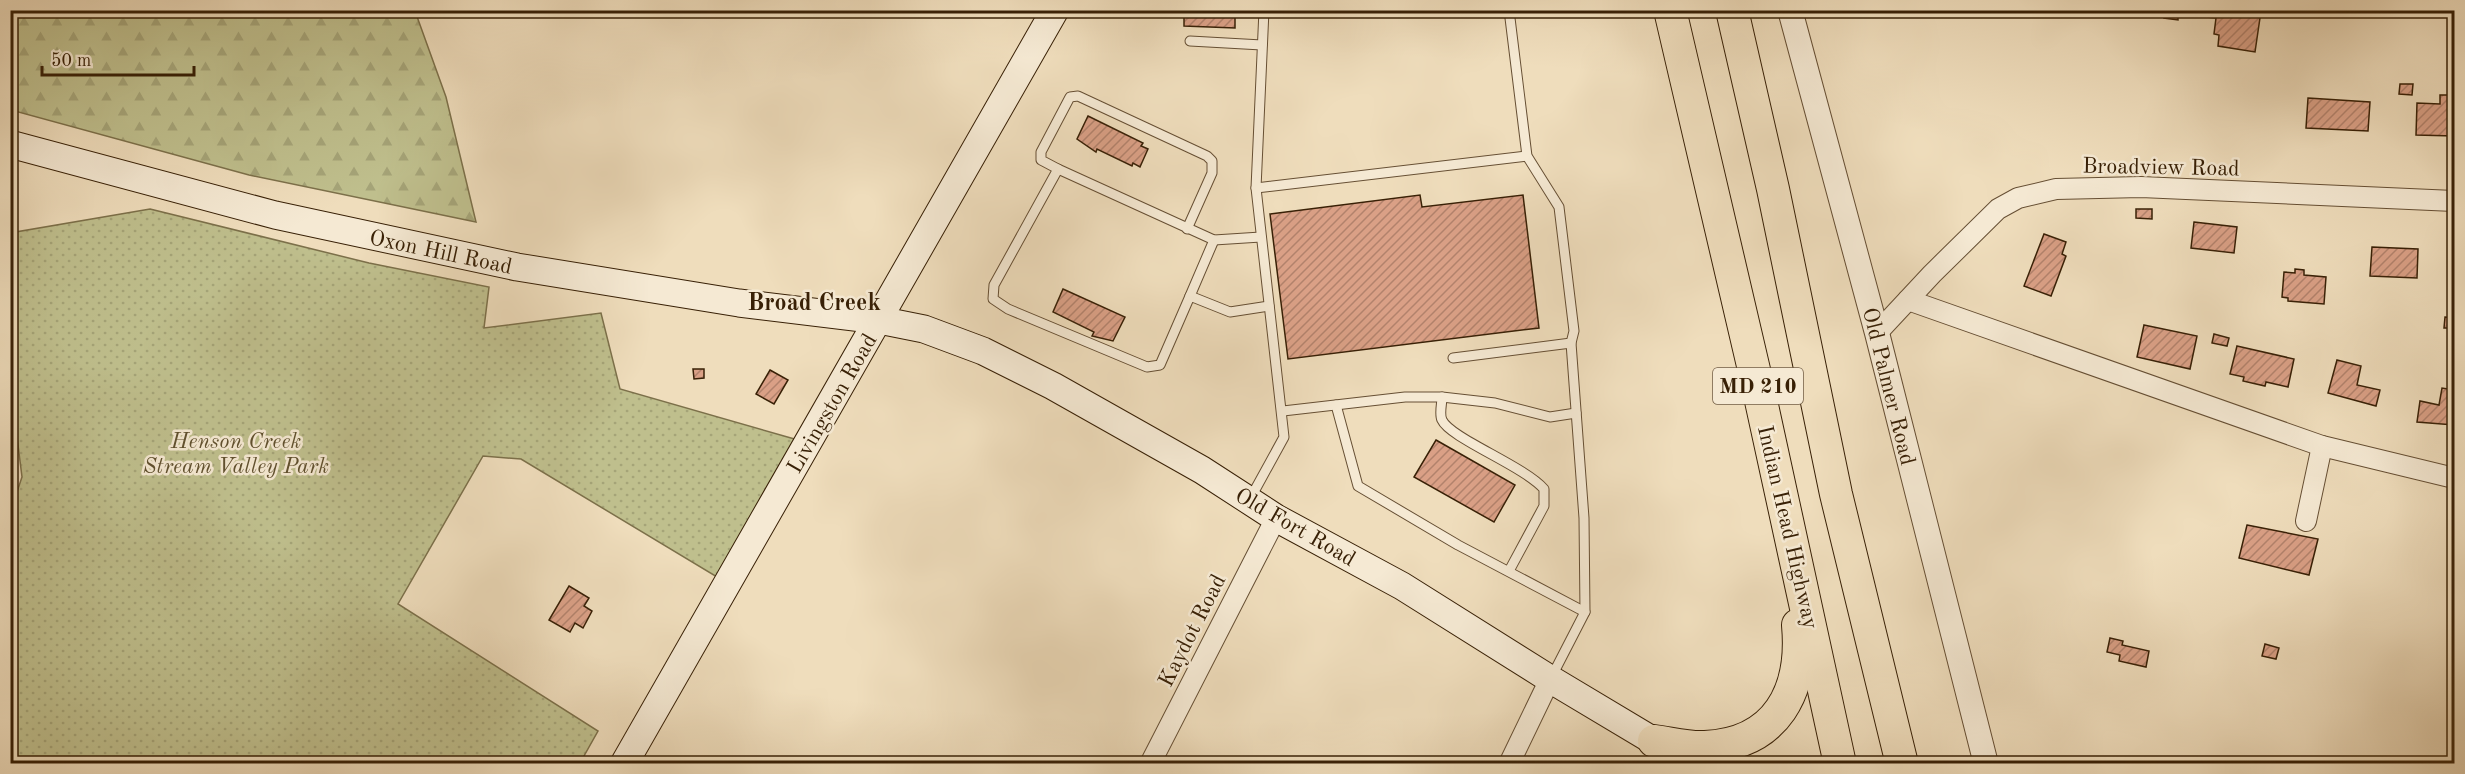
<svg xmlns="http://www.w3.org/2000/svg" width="2465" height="774" font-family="'Old Standard TT',serif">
  <defs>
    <pattern id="forest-firs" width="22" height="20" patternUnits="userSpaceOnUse" patternTransform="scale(1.5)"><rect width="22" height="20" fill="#bfbf8d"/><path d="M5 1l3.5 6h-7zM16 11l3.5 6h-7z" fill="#a5a478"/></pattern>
    <pattern id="park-dots" width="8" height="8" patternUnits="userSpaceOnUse" patternTransform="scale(1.5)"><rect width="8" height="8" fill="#bfbf8d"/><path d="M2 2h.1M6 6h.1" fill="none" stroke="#a5a478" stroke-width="1.8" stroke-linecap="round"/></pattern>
    <pattern id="building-hatch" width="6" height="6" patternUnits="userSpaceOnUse" patternTransform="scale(1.5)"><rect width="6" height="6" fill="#daa086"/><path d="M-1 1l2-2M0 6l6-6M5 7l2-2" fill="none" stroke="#b2826c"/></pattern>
  </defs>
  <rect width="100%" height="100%" fill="#efddbc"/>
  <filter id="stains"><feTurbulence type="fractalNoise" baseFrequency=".00333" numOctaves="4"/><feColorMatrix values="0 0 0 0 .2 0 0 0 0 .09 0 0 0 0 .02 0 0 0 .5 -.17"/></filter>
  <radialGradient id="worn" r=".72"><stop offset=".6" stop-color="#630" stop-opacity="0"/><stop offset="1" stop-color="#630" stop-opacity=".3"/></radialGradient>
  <path fill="url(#forest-firs)" stroke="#7c704a" stroke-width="1.5" d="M10,11H415L446,97L476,222L249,175L11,110Z"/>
  <path fill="url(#park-dots)" stroke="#7c704a" stroke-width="1.5" d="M150,209L369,263L489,287L484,328L601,313L620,389L798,440L717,577L521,459L483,456L398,604L598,731L580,763H17L10,695V513L22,477L11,389L10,233Z"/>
  <g fill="url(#building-hatch)" stroke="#382006" stroke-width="1.5">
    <path d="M1184,10H1235V28L1184,26Z"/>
    <path d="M1917,10H1926L1925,15L1916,13Z"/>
    <path d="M2186,10L2185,15L2178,13V20L2164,18L2165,12L2159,11Z"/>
    <path d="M2208,10L2261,11L2255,52L2218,46L2219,35L2214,34L2216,18L2207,17Z"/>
    <path d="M2400,84H2413L2412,95L2399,94Z"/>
    <path d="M2440,95H2454V136L2416,135L2417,103L2440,104Z"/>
    <path d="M2308,98L2370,102L2368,131L2306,128Z"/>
    <path d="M1088,116L1143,143L1141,146L1148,149L1140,167L1133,163L1132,166L1097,149L1096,152L1077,139Z"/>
    <path d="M1420,195L1422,207L1523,195L1539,328L1288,359L1270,214Z"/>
    <path d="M2136,209H2152V219L2136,218Z"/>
    <path d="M2194,222L2237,227L2234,253L2191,248Z"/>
    <path d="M2044,234L2066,242L2062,254L2066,256L2051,296L2024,286Z"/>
    <path d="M2372,247L2418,249L2417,278L2370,276Z"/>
    <path d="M2295,269L2304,270V275L2326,277L2324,304L2288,301V298L2282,297L2284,272L2295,273Z"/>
    <path d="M1063,289L1125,317L1113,341L1092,336L1094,332L1053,312Z"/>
    <path d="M2445,317L2452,318L2451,328H2444Z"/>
    <path d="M2144,325L2197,336L2190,369L2137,357Z"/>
    <path d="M2214,334L2229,338L2227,346L2212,343Z"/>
    <path d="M2237,346L2294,359L2288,387L2266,382L2265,386L2243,381L2244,377L2230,374Z"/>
    <path d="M2337,360L2361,366L2357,385L2380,390L2376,406L2328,393Z"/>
    <path d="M693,369H704V378L694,379Z"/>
    <path d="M770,370L788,380L774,404L756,394Z"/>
    <path d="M2449,386L2454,387V425L2417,422L2420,401L2439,405L2442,388L2448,389Z"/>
    <path d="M1436,440L1515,485L1494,522L1414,477Z"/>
    <path d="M2247,525L2318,539L2309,575L2239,558Z"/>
    <path d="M569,586L589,598L584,606L592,611L583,628L575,623L570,632L549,620Z"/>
    <path d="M2110,638L2123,641L2122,645L2149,651L2146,667L2119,661L2120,655L2107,652Z"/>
    <path d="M2265,644L2279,648L2276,659L2262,656Z"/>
  </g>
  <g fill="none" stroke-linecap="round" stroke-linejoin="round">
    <g stroke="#664f34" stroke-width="11">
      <g id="service">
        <path d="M1509,10L1527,156L1559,207L1574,331L1571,343L1584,518L1585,612L1551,678"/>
        <path d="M2418,10H2430"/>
        <path d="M1190,41L1262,45"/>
        <path d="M1058,169L1214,240L1261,237"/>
        <path d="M1256,188L1527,156"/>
        <path d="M1187,229L1212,173V161L1207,156L1078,96L1070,97L1041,152V160L1058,169L994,285L993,299L1008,309L1147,367L1160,365L1190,296L1230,312L1269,306"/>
        <path d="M1190,296L1214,240"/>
        <path d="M1453,358L1571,343"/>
        <path d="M1442,397C1442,404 1439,414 1442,420C1450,438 1524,466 1544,489V506L1509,571"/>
        <path d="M1336,405L1358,486L1458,545L1585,612"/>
        <path d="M1283,411L1405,397H1442L1495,403L1550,417L1576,413"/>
        <path d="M1250,499L1284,437L1256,188L1264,10"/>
      </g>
    </g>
    <g stroke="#664f34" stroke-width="22">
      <g id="minor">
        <path d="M1908,300L2322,446L2454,478"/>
        <path d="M1877,333L1932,274L1998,209L2018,198L2056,189L2141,187L2454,201"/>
        <path d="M2306,521L2322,446"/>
        <path d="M1150,764L1276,518"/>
        <path d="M1509,764L1550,679"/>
      </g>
    </g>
    <g stroke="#664f34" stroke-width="26">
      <path id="tertiary" d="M1790,10L1877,333L1986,764"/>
    </g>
    <g stroke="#382006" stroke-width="29">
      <g id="secondary">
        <path d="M10,144L275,215L517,267L739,303L879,320L924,329L983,351L1053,386L1202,470L1276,518L1402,586L1550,679L1657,743L1699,764"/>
        <path d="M624,764L1055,10"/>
      </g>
    </g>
    <g stroke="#382006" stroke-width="34">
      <g id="trunk">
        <path d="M1670,10L1758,387L1840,764"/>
        <path d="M1732,10L1773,189L1836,494L1902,764"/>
        <path d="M1654,741C1670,743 1688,748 1705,747C1777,744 1804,691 1798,625"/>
      </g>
    </g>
    <use href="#service" stroke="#f5e9d3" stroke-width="9"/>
    <use href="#minor" stroke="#f5e9d3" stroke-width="20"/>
    <use href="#tertiary" stroke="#f5e9d3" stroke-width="24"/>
    <use href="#secondary" stroke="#f5e9d3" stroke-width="27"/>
    <use href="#trunk" stroke="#efddbc" stroke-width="32"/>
  </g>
  <g text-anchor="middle" stroke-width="5" stroke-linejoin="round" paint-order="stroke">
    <rect fill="#f5e9d3" stroke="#715c44" stroke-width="1.5" x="1713" y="368" width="90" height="36" rx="4.5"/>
    <g font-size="21" font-weight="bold" fill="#382006">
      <text x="1758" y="393">MD 210</text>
    </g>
    <g font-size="22" fill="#382006" stroke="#f5e9d3">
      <text transform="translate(2161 166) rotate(1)" y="8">Broadview Road</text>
      <text transform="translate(441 251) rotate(12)" y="8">Oxon Hill Road</text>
      <text transform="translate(1890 386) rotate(76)" y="8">Old Palmer Road</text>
      <text transform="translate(831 403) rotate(-60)" y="8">Livingston Road</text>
      <text transform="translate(1296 526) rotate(30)" y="8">Old Fort Road</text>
      <text transform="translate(1789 527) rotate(77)" y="8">Indian Head Highway</text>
      <text transform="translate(1191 630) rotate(-63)" y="8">Kaydot Road</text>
    </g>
    <g font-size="22" font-style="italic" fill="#60502e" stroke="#f5e9d3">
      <text x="236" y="448">Henson Creek<tspan x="236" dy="25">Stream Valley Park</tspan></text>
    </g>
    <g font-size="24" font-weight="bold" fill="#382006" stroke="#f5e9d3">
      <text x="814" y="310">Broad Creek</text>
    </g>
  </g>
  <rect width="2465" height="774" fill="none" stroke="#efddbc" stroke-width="36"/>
  <rect x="12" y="12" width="2441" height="750" fill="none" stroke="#382006" stroke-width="3"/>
  <rect x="18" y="18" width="2429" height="738" fill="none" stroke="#382006" stroke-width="1.5"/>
  <path d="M42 66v9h152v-9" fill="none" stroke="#382006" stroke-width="3"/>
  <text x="51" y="66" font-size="18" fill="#382006" stroke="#f5e9d3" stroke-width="4.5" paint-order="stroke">50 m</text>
  <rect width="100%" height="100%" filter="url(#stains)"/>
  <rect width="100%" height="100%" fill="url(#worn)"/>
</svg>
